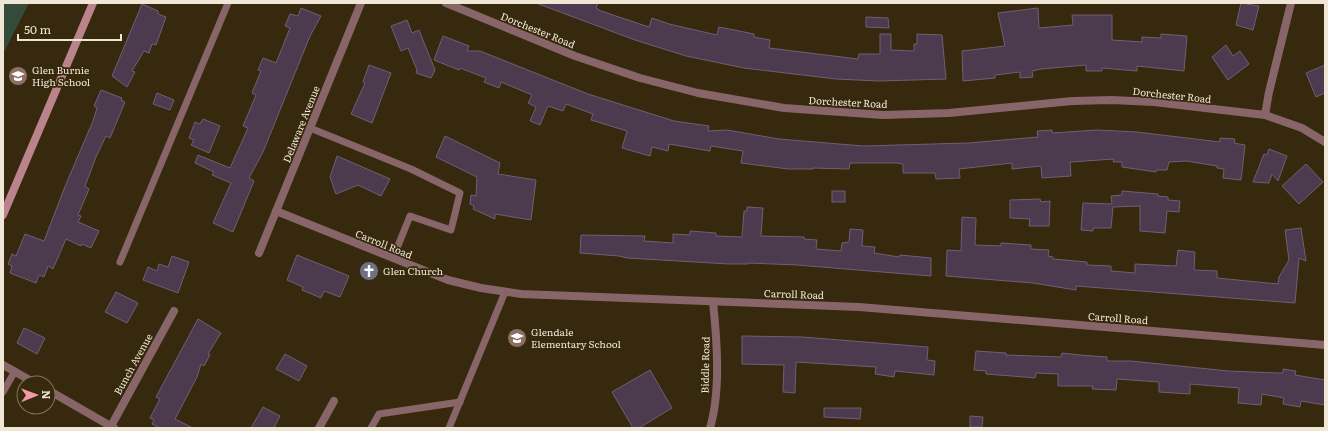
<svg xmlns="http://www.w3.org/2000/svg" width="1328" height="431" font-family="Literata,serif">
  <rect width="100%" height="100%" fill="#37290d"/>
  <path fill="#354b39" d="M3,3H29L3,54Z"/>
  <g fill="#4c3a4e" stroke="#735d75">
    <path d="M536,3H598L596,8L601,11L649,27L652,18L669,24L717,35L719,27L754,34V37L770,40L769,48L858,59L859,54H880V34H891V50L914,51V44H917V34L942,35L946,79L879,81L836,79L744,68L686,56L635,40Z"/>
    <path d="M1241,3L1259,6L1253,30L1236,25Z"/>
    <path d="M142,4L158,11V14L166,17L156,45L152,44L149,53L144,51L132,71L135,72L127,87L112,76Z"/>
    <path d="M301,8L321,16L310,36L263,152L249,178L254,181L233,232L213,223L231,183L212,175L214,172L195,163L198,155L230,168L248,128L243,126L256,95L252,93L261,71L258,70L263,58L276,63L290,28L285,26L290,14L298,16Z"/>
    <path d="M1038,8L1039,28L1073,25L1072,15H1112V40L1142,42V37L1161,38V34L1187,36L1184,71L1137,66V71L1102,68V71H1086V65L1041,69L1032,71L1033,77L1020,78V72L995,75V78L963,81L962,51L1005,46L998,13Z"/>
    <path d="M866,17L888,18L889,28L866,27Z"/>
    <path d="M407,20L412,33L419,30L435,70L431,78L416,73L417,70L408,48L401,51L391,26Z"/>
    <path d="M443,36L469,46L467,51H480L588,94L674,121L709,126L708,131L727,130L779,139L863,146L968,143L1038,137L1037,131L1052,130V133L1097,130L1137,132L1220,142V138L1235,139L1234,143L1245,145L1241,180L1223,178L1224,169L1217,168V166L1186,161L1169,162L1167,170H1156V172L1122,167V162H1113L1114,159L1070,162L1071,176L1042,178L1041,166L1012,169V163L959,169L960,178L936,179L935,173H903V164L897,163H850L849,169L813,168V169H788L741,163L743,151L711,146L710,151L669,144L668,151L652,147L650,156L622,148L627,131L591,120L593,114L566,104L563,111L548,106L540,125L530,121L536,107L528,103L532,95L501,82L499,88L484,82L486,78L460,68L459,70L434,60Z"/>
    <path d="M1226,45L1233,56L1240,51L1249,64L1228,80L1212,57Z"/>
    <path d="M369,65L391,73L372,123L351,114L365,83L363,82Z"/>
    <path d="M1325,65V93L1316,97L1306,73Z"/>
    <path d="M101,90L122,98L121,100L125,102L110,138L106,136L96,157L85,186L89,189L78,215L81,216L78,222L99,231L91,248L82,244L81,246L66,239L53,269L48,266L44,277L39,275L36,283L10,273L12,266L8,264L12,254L16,256L25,234L44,241L66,184L93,121L97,108L94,106Z"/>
    <path d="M157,93L174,100L170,110L153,104Z"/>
    <path d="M203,119L220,126L209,153L191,145L194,140L189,138L195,122L200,124Z"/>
    <path d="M445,136L500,163L498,174L536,180L531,220L495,214V219L473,209L474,206L470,204L471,195L476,196L477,177L436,157Z"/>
    <path d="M1269,149L1287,156L1278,181L1272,174L1269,183L1253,182L1264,154L1267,155Z"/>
    <path d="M337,156L390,179L381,196L358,185L336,194L330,177Z"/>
    <path d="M1306,164L1323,182L1299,204L1282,186Z"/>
    <rect x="832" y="191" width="13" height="11"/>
    <path d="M1122,191L1158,194V196L1168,197V200L1180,201L1179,212L1167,211L1165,233L1140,231V206L1113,207L1111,228H1093V231L1081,230L1083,203L1112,204L1111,196L1122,195Z"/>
    <path d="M1040,199L1041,202L1050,201L1049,226H1029L1030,219L1010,218V200Z"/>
    <path d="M747,207L763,208L761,236L804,237V239L817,240L816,249L841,251L842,243L849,242L850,229L863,230L862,246L875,247L874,253L899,257L900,255L931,258V276L797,265L748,263V264H729L627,258L619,256L580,253L581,235L645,236L644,241L673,243V234L690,235V231L716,233V236L742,237L744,211H747Z"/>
    <path d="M962,217L976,218L975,245L1001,246V243L1031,245V249L1049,250L1048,256L1053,257V259L1087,262V265L1111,266V271L1135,273V264L1176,266L1178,250L1195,252L1194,270L1217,271V278L1278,284L1279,277L1289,260L1285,230L1301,228L1306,261L1299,258L1295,303L1076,286V290L1033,283L946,276L947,250L961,251Z"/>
    <path d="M297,255L349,276L340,297L324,291L321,298L302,290L303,287L287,280Z"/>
    <path d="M172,256L189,262L178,293L143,280L148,267L157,271L159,264L168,267Z"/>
    <path d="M116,292L138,303L127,323L105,312Z"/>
    <path d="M198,319L221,333L208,354L210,355L204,366L201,364L197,377L175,419L193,428H160L152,424L154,420L150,418L160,399L156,397Z"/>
    <path d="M24,328L45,338L37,354L17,343Z"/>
    <path d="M742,336L802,337L928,347L927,360L935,361L934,375L895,371L894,377L875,374L876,367L796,362L795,393L783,392L784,365L742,364Z"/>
    <path d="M976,351L1006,353V355L1061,357L1062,353L1080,355L1107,357V361H1131L1228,371L1278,373H1283V369L1296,371L1295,375L1325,380V405L1301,401L1300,407L1283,404L1284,398L1262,394L1261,405L1238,403L1239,388L1190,384V394L1159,392V382L1117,379L1116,390L1092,389L1093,386H1058V374L1036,373L1035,378L1024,377L986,374V371L974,370Z"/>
    <path d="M285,354L307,366L299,381L276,369Z"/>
    <path d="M650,370L672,408L639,428H633L612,392Z"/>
    <path d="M263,407L280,416L274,428H251Z"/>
    <path d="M824,408H861L860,419L824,417Z"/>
    <path d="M970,416L983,417L982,427H970Z"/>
  </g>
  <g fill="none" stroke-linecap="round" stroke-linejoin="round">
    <g stroke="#876569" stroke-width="7">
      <path d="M310,128L411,169L460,193L451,230L410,216L393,258"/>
      <path d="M120,262L228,3"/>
      <path d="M3,392L15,371"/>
      <path d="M371,428L379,414L460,402"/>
      <path d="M449,428L505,292"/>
    </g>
    <g stroke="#876569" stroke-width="8">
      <path d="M446,3L575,56L640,78L698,93L784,108L883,115L949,113L1072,101L1112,100L1154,102L1265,115L1302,128L1325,142"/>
      <path d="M1265,115L1269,92L1291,3"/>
      <path d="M276,211L448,280L481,288L521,294L859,307L1325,345"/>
      <path d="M259,253L361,3"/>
      <path d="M3,365L35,383"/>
      <path d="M48,390L114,428"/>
      <path d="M110,428L174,311"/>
      <path d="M319,428L334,401"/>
      <path d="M710,428C721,391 717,340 713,302"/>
    </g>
    <path stroke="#bb848c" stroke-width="8" d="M3,215L93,3"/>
  </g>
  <defs>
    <g id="school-disc" transform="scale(1)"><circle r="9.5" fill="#8d6e63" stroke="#37290d"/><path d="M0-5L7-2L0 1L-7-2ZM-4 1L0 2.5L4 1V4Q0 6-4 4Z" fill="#fff"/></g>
    <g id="church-disc" transform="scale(1)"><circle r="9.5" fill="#6b7280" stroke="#37290d"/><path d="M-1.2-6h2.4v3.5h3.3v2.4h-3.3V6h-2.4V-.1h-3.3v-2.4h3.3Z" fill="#fff"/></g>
  </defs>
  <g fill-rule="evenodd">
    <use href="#school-disc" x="18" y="76"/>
    <use href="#church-disc" x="369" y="271"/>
    <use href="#school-disc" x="517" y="338"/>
  </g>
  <g text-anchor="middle" stroke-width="3.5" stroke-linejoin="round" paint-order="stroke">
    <g font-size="10" fill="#efe6d6" stroke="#37290d">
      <text transform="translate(538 30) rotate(22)" y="4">Dorchester Road</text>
      <text transform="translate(1172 95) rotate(6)" y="4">Dorchester Road</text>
      <text transform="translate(848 102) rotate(3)" y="4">Dorchester Road</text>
      <text transform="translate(301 124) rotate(-68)" y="4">Delaware Avenue</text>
      <text transform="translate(384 244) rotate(22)" y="4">Carroll Road</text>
      <text transform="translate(794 294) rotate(2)" y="4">Carroll Road</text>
      <text transform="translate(1118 318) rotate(4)" y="4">Carroll Road</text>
      <text transform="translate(133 364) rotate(-61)" y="4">Bunch Avenue</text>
      <text transform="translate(705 365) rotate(-89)" y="4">Biddle Road</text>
    </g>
    <g font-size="10" fill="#efe6d6" stroke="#37290d" text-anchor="start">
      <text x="32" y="74">Glen Burnie<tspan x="32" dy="12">High School</tspan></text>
      <text x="383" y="275">Glen Church</text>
      <text x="531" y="336">Glendale<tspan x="531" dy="12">Elementary School</tspan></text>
    </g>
  </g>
  <rect width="1328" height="431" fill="none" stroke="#efe6d6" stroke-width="8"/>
  <g transform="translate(36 395) rotate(89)"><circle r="19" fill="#37290d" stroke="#81755d"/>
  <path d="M0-3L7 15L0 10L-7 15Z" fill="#f39aa9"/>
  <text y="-6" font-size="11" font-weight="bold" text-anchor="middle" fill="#efe6d6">N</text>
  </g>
  <path d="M18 34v6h103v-6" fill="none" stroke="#efe6d6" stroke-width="2"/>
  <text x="24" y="34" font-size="12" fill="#efe6d6" stroke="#37290d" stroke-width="3" paint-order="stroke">50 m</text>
</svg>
